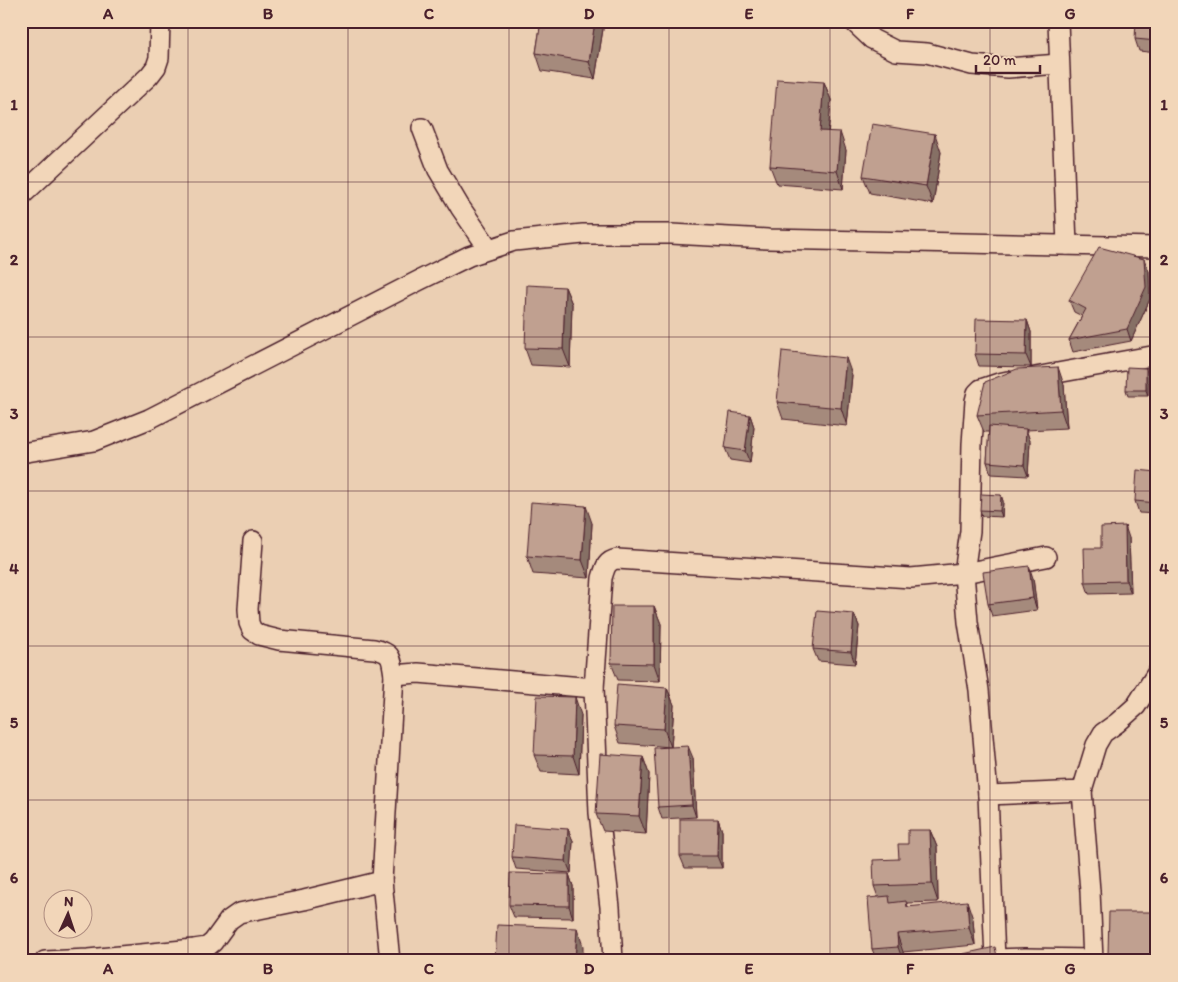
<svg xmlns="http://www.w3.org/2000/svg" width="1178" height="982" font-family="Itim,sans-serif">
  <rect width="100%" height="100%" fill="#ebcfb3"/>
  <filter id="ink" filterUnits="userSpaceOnUse"><feTurbulence type="fractalNoise" baseFrequency=".02" numOctaves="2"/><feDisplacementMap in="SourceGraphic" scale="10" xChannelSelector="R" yChannelSelector="G"/><feConvolveMatrix kernelMatrix="1 2 1 2 8 2 1 2 1" color-interpolation-filters="sRGB"/></filter>
  <g filter="url(#ink)">
    <g fill="none" stroke-linecap="round" stroke-linejoin="round">
      <g stroke="#4a1f2b" stroke-width="22">
        <g id="street">
          <path d="M853,21L872,39L896,51L927,53L972,65L1008,68L1059,64"/>
          <path d="M1058,21L1067,245"/>
          <path d="M422,128L438,170L460,207L489,249"/>
          <path d="M21,196L149,76L156,67L159,58L160,21"/>
          <path d="M1035,377L1157,355"/>
          <path d="M21,453L94,441L149,419L420,280L469,256L514,241L583,234H671L768,239L1157,247"/>
          <path d="M394,675L418,673L594,688"/>
          <path d="M1082,791L1090,891L1093,961"/>
          <path d="M988,795L1082,791L1096,745L1103,733L1117,723L1136,706L1157,673"/>
          <path d="M382,881L390,961"/>
          <path d="M995,959L1025,958L1093,959"/>
          <path d="M45,961L88,959L194,949L207,947L213,942L229,920L239,913L304,900L382,881L394,675C391,658 393,653 374,649L279,640L259,635L252,630L249,623L248,609L253,541"/>
          <path d="M613,961L610,907L599,813L594,688L602,578C605,568 606,561 617,559L911,578L964,573L1046,557"/>
          <path d="M989,961L995,959L988,795L979,690L968,622L964,573L970,531L972,444L975,401L977,393L981,389L999,383L1008,381"/>
        </g>
      </g>
      <use href="#street" stroke="#f2d6b9" stroke-width="19"/>
    </g>
    <g fill="#a58a7c" stroke="#4a1f2b">
      <path d="M541,21H600L603,29L595,79L542,71L536,53Z"/>
      <path d="M1157,21V53L1139,51L1135,39Z"/>
      <path d="M824,82L831,100L828,131L846,150L843,189L777,184L770,166Z"/>
      <path d="M941,152L933,204L870,193L863,176Z"/>
      <path d="M1149,271L1150,299L1131,341L1073,352L1069,340L1082,316L1074,312L1069,300Z"/>
      <path d="M565,287L572,304L570,367L531,365L525,348Z"/>
      <path d="M1027,320L1031,332V367L979,366L975,354Z"/>
      <path d="M1146,368L1149,374L1148,396H1128L1126,390Z"/>
      <path d="M852,375L847,426L783,419L777,402Z"/>
      <path d="M1064,385L1067,428L1026,430L1030,441L1028,476L991,474L987,462L989,432H984L977,415Z"/>
      <path d="M750,415L754,427L750,463L730,460L725,448Z"/>
      <path d="M1157,472V514L1139,513L1135,501Z"/>
      <path d="M1001,495L1003,501L1002,517L982,516L980,510Z"/>
      <path d="M592,523L589,578L533,574L527,556Z"/>
      <path d="M1129,538L1131,593L1089,594L1085,582L1101,548Z"/>
      <path d="M1033,578L1037,610L992,616L988,604Z"/>
      <path d="M654,606L661,624L660,681L618,680L611,663Z"/>
      <path d="M854,614L859,626L855,664L818,661L813,649Z"/>
      <path d="M667,688L674,705L671,747L620,743L614,726Z"/>
      <path d="M581,715L579,774L541,772L534,755Z"/>
      <path d="M643,757L649,774L646,834L603,831L596,814Z"/>
      <path d="M693,758L696,817L662,819L658,807Z"/>
      <path d="M718,819L722,831V868H685L680,856Z"/>
      <path d="M568,829L573,841L571,873L516,869L512,857Z"/>
      <path d="M930,830L937,847L938,902L907,903L908,907L973,919L975,945L903,952L904,961H877L872,949L878,897L874,886L899,859L908,844Z"/>
      <path d="M569,874L573,886V918L514,917L509,905Z"/>
      <path d="M1156,912L1157,914V961H1110L1108,955Z"/>
    </g>
    <g fill="#867065" stroke="#4a1f2b">
      <path d="M595,21H600L603,29L595,79L589,62Z"/>
      <path d="M824,82L831,100L827,148L820,131Z"/>
      <path d="M840,132L846,150L843,189L837,171Z"/>
      <path d="M935,134L941,152L933,204L926,186Z"/>
      <path d="M1144,259L1149,271L1150,299L1131,341L1127,329Z"/>
      <path d="M565,287L572,304L570,367L563,349Z"/>
      <path d="M1027,320L1031,332V367L1026,355Z"/>
      <path d="M846,358L852,375L847,426L841,408Z"/>
      <path d="M1058,367L1064,385L1067,428L1061,410Z"/>
      <path d="M1146,368L1149,374L1148,396L1146,390Z"/>
      <path d="M750,415L754,427L750,463L745,451Z"/>
      <path d="M1026,429L1030,441L1028,476L1024,465Z"/>
      <path d="M1001,495L1003,501L1002,517L1000,511Z"/>
      <path d="M586,506L592,523L589,578L582,560Z"/>
      <path d="M1125,526L1129,538L1131,593L1126,581Z"/>
      <path d="M1029,566L1033,578L1037,610L1033,598Z"/>
      <path d="M654,606L661,624L660,681L654,664Z"/>
      <path d="M854,614L859,626L855,664L851,652Z"/>
      <path d="M667,688L674,705L671,747L664,729Z"/>
      <path d="M575,697L581,715L579,774L573,756Z"/>
      <path d="M688,746L693,758L696,817L692,805Z"/>
      <path d="M643,757L649,774L646,834L639,816Z"/>
      <path d="M718,819L722,831V868L717,856Z"/>
      <path d="M568,829L573,841L571,873L566,861Z"/>
      <path d="M930,830L937,847L938,902L932,884Z"/>
      <path d="M569,874L573,886V918L569,906Z"/>
      <path d="M967,901L973,919L975,945L969,928Z"/>
      <path d="M1156,912L1157,914V961H1156Z"/>
      <path d="M577,928L583,946V961H575Z"/>
      <path d="M897,934L903,952L904,961H903L898,947Z"/>
    </g>
    <g fill="#c0a090" stroke="#4a1f2b">
      <path d="M541,21H595L589,62L536,53Z"/>
      <path d="M1136,21H1157V41L1135,39Z"/>
      <path d="M777,79L824,82L820,131L840,132L837,171L770,166Z"/>
      <path d="M872,124L935,134L926,186L863,176Z"/>
      <path d="M1099,247L1144,259L1146,287L1127,329L1069,340L1086,309L1069,300Z"/>
      <path d="M527,285L565,287L563,349L525,348Z"/>
      <path d="M976,319L1027,320L1026,355L975,354Z"/>
      <path d="M782,351L846,358L841,408L777,402Z"/>
      <path d="M1058,367L1061,410L977,415L985,382L1017,369Z"/>
      <path d="M1127,367L1146,368V390H1126Z"/>
      <path d="M730,412L750,415L745,451L725,448Z"/>
      <path d="M989,426L1026,429L1024,465L987,462Z"/>
      <path d="M1137,470L1157,472V503L1135,501Z"/>
      <path d="M981,494L1001,495L1000,511L980,510Z"/>
      <path d="M531,502L586,506L582,560L527,556Z"/>
      <path d="M1125,526L1126,581L1085,582L1084,548H1101V527Z"/>
      <path d="M1029,566L1033,598L988,604L983,572Z"/>
      <path d="M612,606H654V664L611,663Z"/>
      <path d="M817,611L854,614L851,652L813,649Z"/>
      <path d="M617,684L667,688L664,729L614,726Z"/>
      <path d="M537,696L575,697L573,756L534,755Z"/>
      <path d="M688,746L692,805L658,807L654,748Z"/>
      <path d="M600,754L643,757L639,816L596,814Z"/>
      <path d="M680,819H718L717,856H680Z"/>
      <path d="M514,825L568,829L566,861L512,857Z"/>
      <path d="M908,830H930L932,884L874,886L873,860L899,859L898,844H908Z"/>
      <path d="M510,873L569,874V906L509,905Z"/>
      <path d="M889,896L890,903L906,901L907,907L967,901L969,928L897,934L898,947L872,949L868,898Z"/>
      <path d="M1109,912H1156V961H1119V955H1108Z"/>
      <path d="M497,925L577,928L575,961L495,960Z"/>
      <path d="M995,947L998,961H965L963,954Z"/>
    </g>
  </g>
  <path fill="none" stroke="#4a1f2b" stroke-width="1" stroke-opacity="0.55" d="M188,21V961M348,21V961M509,21V961M669,21V961M830,21V961M990,21V961M21,182H1157M21,337H1157M21,491H1157M21,646H1157M21,800H1157"/>
  <rect width="1178" height="982" fill="none" stroke="#f2d6b9" stroke-width="55"/>
  <g transform="translate(68 914) rotate(3)"><circle r="24" fill="#f2d6b9" stroke="#af8d80"/>
  <path d="M0-4L9 19L0 12L-9 19Z" fill="#4a1f2b"/>
  <text y="-8" font-size="14" font-weight="bold" text-anchor="middle" fill="#4a1f2b">N</text>
  </g>
  <path d="M976 65v8h64v-8" fill="none" stroke="#4a1f2b" stroke-width="2.5"/>
  <text x="983" y="65" font-size="15" fill="#4a1f2b" stroke="#f2d6b9" stroke-width="4" paint-order="stroke">20 m</text>
  <rect x="28" y="28" width="1122" height="926" fill="none" stroke="#4a1f2b" stroke-width="2"/>
  <g font-size="16" text-anchor="middle" font-weight="bold" fill="#4a1f2b">
    <text x="108" y="19">A</text>
    <text x="268" y="19">B</text>
    <text x="429" y="19">C</text>
    <text x="589" y="19">D</text>
    <text x="749" y="19">E</text>
    <text x="910" y="19">F</text>
    <text x="1070" y="19">G</text>
    <text x="14" y="110">1</text>
    <text x="1164" y="110">1</text>
    <text x="14" y="265">2</text>
    <text x="1164" y="265">2</text>
    <text x="14" y="419">3</text>
    <text x="1164" y="419">3</text>
    <text x="14" y="574">4</text>
    <text x="1164" y="574">4</text>
    <text x="14" y="728">5</text>
    <text x="1164" y="728">5</text>
    <text x="14" y="883">6</text>
    <text x="1164" y="883">6</text>
    <text x="108" y="974">A</text>
    <text x="268" y="974">B</text>
    <text x="429" y="974">C</text>
    <text x="589" y="974">D</text>
    <text x="749" y="974">E</text>
    <text x="910" y="974">F</text>
    <text x="1070" y="974">G</text>
  </g>
</svg>
